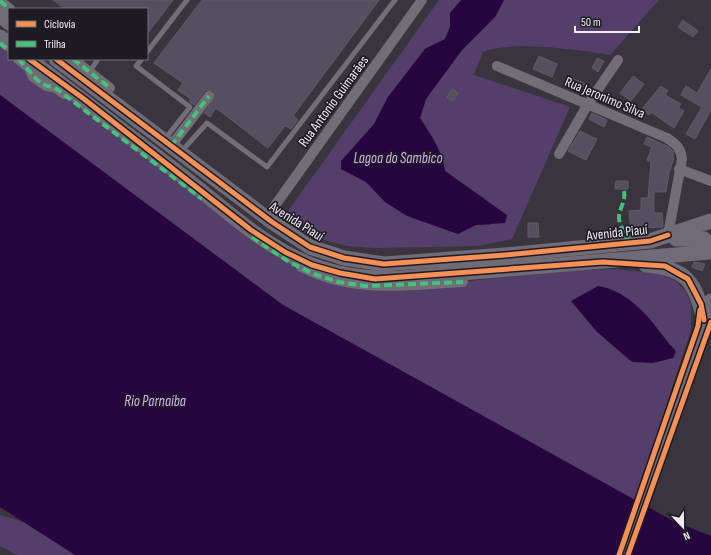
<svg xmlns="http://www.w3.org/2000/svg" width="711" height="555" font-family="'Sofia Sans Condensed',sans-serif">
  <rect width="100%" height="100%" fill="#39353e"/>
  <g fill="#543f6a">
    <path d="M439,0H462L450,13V27L445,39L425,49L388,97L374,124L341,169L366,182L385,202L458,234L476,225H491L485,199L445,171C443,151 431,135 420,118L426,99L445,73L462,50L495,17L504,0H659L610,55C580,50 510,40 483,52L474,75L570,107L512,239L479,246L374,248L347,246L320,239L299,230L283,218Z"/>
    <path d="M0,43L9,51V59H18L289,262L463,282L551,271L614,269L662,274L676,281L686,292L691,305V330L635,500L283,305L0,95Z"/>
    <path d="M0,515L24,522L83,555H17L0,546Z"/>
  </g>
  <g fill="#280541">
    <path d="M461,0H504L495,17L462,50L445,73L426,99L420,118C431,135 442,151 445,171L507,215L505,223L476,225L458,234L407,216L385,202L366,182L341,169V161L374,124L388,97L425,49L445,39L450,27V13Z"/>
    <path d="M0,95L283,305L673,521L711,536V555H75L0,507Z"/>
    <path d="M598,286C629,291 649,317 667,341C670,346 674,347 676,352L673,358L653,363L632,362L597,332L571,301Z"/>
  </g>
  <g fill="#564f5f" stroke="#5f5c63">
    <path d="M53,0H173L147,34V9H65Z"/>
    <path d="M202,0H379L293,116L298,120L291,129L285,126L268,148L216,108L210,117L204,113L215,97L213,91L206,90L194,105L189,101L191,99L178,90L183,83L154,63Z"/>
    <path d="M683,20L698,31L693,37L678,27Z"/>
    <path d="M539,56L557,64L552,77L533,69Z"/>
    <path d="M597,58L604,61L598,72L592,68Z"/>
    <path d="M711,69V110L695,139L686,134L702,107L681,95L686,86L697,93Z"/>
    <path d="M633,76L644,84L631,101L620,93Z"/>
    <path d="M569,77L588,85L584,93L566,85Z"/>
    <path d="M661,86L668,91L665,95L681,104L678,108L684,111L674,128L651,112L649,115L642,109Z"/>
    <path d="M452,89L458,93L453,101L447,97Z"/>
    <path d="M592,113L607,120L604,127L589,119Z"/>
    <path d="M580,131L597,139L586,160L568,151Z"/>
    <path d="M647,137L669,147L674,152L672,158H674L669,173L666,192H654V213H662L663,227L640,228V233L631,234L629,211L641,210V198H648L651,162L647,160L652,147L644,144Z"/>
    <path d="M616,181H628V189H615Z"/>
    <path d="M528,223H538L539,237H528Z"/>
    <path d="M694,262L705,264L702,271L692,267Z"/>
  </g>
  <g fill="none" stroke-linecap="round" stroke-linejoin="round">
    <g stroke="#716e76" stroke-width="5">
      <path d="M147,52L187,0"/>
      <path d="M142,59L136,66L190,107L165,139"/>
      <path d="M89,73L98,59"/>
      <path d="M181,152L207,123L267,167L395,0"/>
    </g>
    <g stroke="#716e76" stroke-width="10">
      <path d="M0,1L10,9"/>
      <path d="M18,59L29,68L33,77L46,86L54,87L64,94"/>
      <path d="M73,59L110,88"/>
      <path d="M497,66L667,138C676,144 681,148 682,159L668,235"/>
      <path d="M171,146L209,96"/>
      <path d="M559,154L588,104L618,60"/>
      <path d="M679,169L711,181"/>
      <path d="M266,218L422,0"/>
      <path d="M301,267C355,294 404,285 463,282"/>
    </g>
    <g stroke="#706c77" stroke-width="15">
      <path d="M0,15L9,23"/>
      <path d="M0,37L9,44"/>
      <path d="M29,59C81,99 133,138 185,178C225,209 264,247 312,265C341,276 370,279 401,278L711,252"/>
      <path d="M56,59L272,222L310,247L344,258L384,264L505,255L650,241L711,221"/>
      <path d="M676,239H704L707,244C705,251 700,252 694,253"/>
      <path d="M646,265C687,268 695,282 704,320"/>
      <path d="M624,555L711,301"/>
    </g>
    <path stroke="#747178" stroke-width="2.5" stroke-dasharray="8 4" stroke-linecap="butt" d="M648,487L711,314"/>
    <g stroke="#40c37c" stroke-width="4" stroke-dasharray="8 4" stroke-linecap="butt">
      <path d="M0,1L10,9"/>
      <path d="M0,43L9,51"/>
      <path d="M18,59C31,70 36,86 54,87L202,199"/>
      <path d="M73,59L110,88"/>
      <path d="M171,146L209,96"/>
      <path d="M624,191C626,201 620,207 619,216C618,224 626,235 629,243"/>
      <path d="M252,237L289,262L314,274L338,282L366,286L463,282"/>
    </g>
    <g stroke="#1e1b23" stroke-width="8">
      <g id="cycleway">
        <path d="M29,59L84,99L251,230L285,252L312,265L340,273L375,279L603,262L665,266L688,279L701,304L704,320"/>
        <path d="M56,59L272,222L310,247L344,258L384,264L505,255L650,241L668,235"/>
        <path d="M619,555L698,326L700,310"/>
        <path d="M628,555L711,322"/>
      </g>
    </g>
    <use href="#cycleway" stroke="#f78f57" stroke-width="5"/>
  </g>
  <g text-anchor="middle" stroke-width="3.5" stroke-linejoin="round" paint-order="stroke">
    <g font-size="14" fill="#f1ecf7" stroke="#1e1b23">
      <text transform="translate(605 97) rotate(23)" y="5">Rua Jeronimo Silva</text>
      <text transform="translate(333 101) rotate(-54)" y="5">Rua Antonio Guimarães</text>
      <text transform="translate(297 221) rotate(32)" y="5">Avenida Piauí</text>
      <text transform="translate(617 232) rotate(-6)" y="5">Avenida Piauí</text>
    </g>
    <g font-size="15" font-style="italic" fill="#d2aefc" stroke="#1e1b23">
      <text x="398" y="163">Lagoa do Sambico</text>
      <text x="155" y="406">Rio Parnaíba</text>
    </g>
  </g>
  <rect x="8" y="8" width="140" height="52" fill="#1e1b23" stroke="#726f78"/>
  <rect x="16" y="21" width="20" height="6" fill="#f78f57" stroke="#726f78"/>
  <text x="44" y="28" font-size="12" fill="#f1ecf7">Ciclovia</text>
  <rect x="16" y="41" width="20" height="6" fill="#40c37c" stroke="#726f78"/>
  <text x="44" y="48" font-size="12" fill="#f1ecf7">Trilha</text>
  <g transform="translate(683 527) rotate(158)" stroke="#1e1b23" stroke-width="3" paint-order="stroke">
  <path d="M0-3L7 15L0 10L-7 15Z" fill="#f1ecf7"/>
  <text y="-6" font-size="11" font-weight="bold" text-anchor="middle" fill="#f1ecf7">N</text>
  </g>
  <path d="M575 26v6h64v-6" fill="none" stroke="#f1ecf7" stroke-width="2"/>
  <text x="581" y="26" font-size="12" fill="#f1ecf7" stroke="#1e1b23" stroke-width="3" paint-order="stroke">50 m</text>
</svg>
